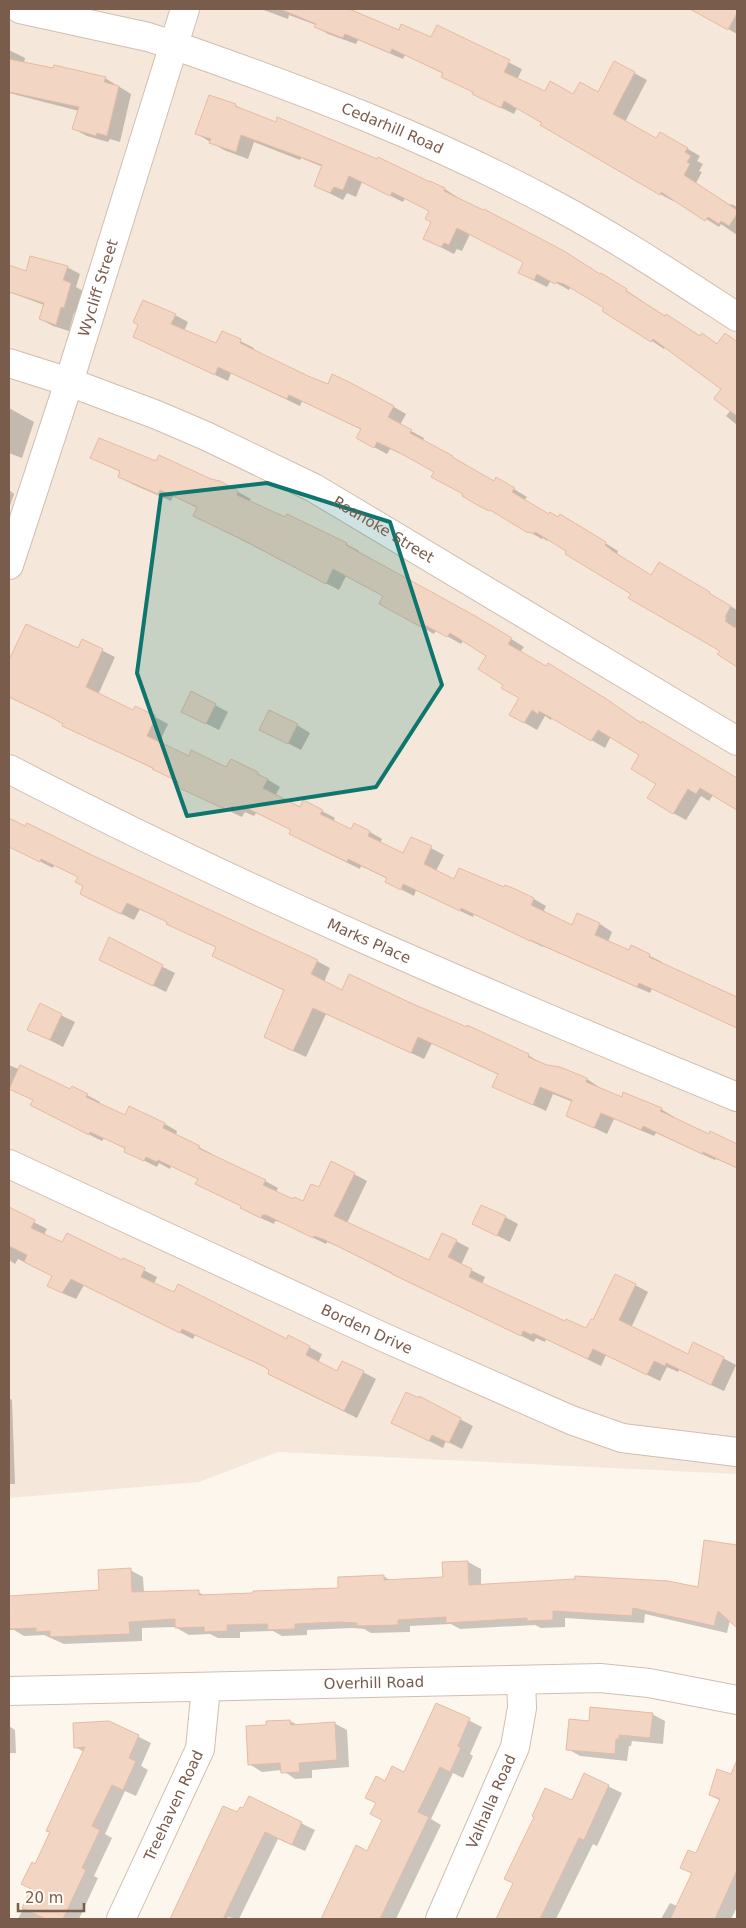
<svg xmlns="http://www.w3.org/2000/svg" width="746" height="1928" font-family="'DejaVu Sans',sans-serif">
  <rect width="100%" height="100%" fill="#fdf6ec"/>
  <path fill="#f5e8da" d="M9,9H737V1474L278,1452L199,1482L9,1498Z"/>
  <g fill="#0003">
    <path d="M261,9H348L399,32L432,38L437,27L522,69L517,80L545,93L573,96L599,94L634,73L647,80L625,122L656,140L660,133L700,156L697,161L703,164L699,171L702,172L696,183L730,205L731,204L737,207V235L721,224L719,227L674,199L673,201L660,194L542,124L543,122L517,108L514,114L487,101L444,74L405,55L403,59L358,40L356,44L328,34L316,27V25L289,15L288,19Z"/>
    <path d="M707,9H737V34L704,15Z"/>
    <path d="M9,50L25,58L24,63L105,78L131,94L120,142L110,139L108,142L87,136L74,129L79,111L9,93Z"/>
    <path d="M235,105L246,111L445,189L457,197L456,199L614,282L666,317L701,337L702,335L715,342L737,358V425L726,416L731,410L723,389L665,347L664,349L652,341L604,310L605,308L576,290L570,288L569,290L551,280L547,287L533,280L520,273L525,263L523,261L470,234L462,251L457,249L454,254L425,239L433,222L430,211L405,198L403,202L362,182L356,197L347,193L343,200L315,186L323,167L301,158L300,160L254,142L248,159L224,150L197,134Z"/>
    <path d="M9,266L26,273L67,267L80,274L76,287L83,291L77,314L74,313L69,331L53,326L40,319L44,305L9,292Z"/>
    <path d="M175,315L188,322L184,331L217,345L222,332L254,348L252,351L328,386L333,375L394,407L406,414L400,425L424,438L423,441L465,464L464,466L494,483L497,479L527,497L524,500L550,515L573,523L618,551L617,553L627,561L652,576L672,571L737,610V666L719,654L721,650L548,539L547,541L543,538L542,539L464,496L465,494L436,472L414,460L390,449L387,454L370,445L362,430L302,401L300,406L231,373L228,381L134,337Z"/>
    <path d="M9,408L34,422L22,458L9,453Z"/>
    <path d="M160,456L238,492L251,499L249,502L346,544L359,551L358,553L490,626L524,647L520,652L546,668L561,672L642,723L737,779V810L713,795L709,801L701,796L686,820L673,813L641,754L611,736L605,748L552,717L551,720L545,716L537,730L511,715L521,698L505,684L488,656L463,640L461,644L436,630L434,634L380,603L384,596L346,576L339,590L195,516L198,508L173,496L171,501L132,484L119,476L121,472L92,458L157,463Z"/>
    <path d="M9,490L14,494L9,509Z"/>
    <path d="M26,626L78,650L83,641L115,657L98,695L134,712L155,717L168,724L159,743L189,757L227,769L257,773L280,787L275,796L301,808L322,811L335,818L333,822L352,831L370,832L382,839L380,843L404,855L412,838L444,855L436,871L454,880L529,911L534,899L546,906L543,912L572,927L577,915L600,924L612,932L608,942L630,951L632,947L662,962V964L737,999V1028L652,989L650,993L543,946V947L474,914L473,917L416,890L414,896L387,882L388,879L361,866L360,869L303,841L291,834L292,830L256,813L254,816L245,812L242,817L191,793L178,786L180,783L154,769L76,732L64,723L9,697V661Z"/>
    <path d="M215,705L228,712L219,730L195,718Z"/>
    <path d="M297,725L310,733L301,750L274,736Z"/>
    <path d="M9,819L317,961L330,968L324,982L343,992L528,1055L541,1063L587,1079L599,1087L598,1089L622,1099L624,1094L661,1109L674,1117L673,1119L710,1136L736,1145L737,1142V1168L716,1159L715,1160L656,1133L654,1136L614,1119L607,1134L567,1115L573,1102L553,1094L546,1111L494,1087L499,1075L432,1043L424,1059L326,1014L306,1057L278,1044L265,1037L285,991L226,962L217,948L180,930L168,922L140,909L134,920L81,894L85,886L79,877L54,865L53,868L9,846Z"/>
    <path d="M149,960L175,973L166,992L113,966Z"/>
    <path d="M40,1005L75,1022L63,1047L28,1029Z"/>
    <path d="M9,1065L71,1091L87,1095L100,1102L99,1104L125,1117L130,1108L165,1124L177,1131L176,1135L212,1154L211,1156L265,1181L278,1188L276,1192L294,1201L304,1203L319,1189L354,1174L367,1181L347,1223L429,1262L456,1241L469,1248L461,1265L485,1277L482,1284L565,1323L587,1330L594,1322L635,1285L648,1292L631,1328L688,1355L723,1358L736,1365L724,1391L679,1370L678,1372L667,1367L660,1381L606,1355L601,1366L546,1339L545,1342L536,1338L534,1342L406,1281L337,1246L327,1242L326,1244L281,1222L275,1221L274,1224L254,1215L241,1208L242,1206L197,1184L199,1179L171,1166L170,1169L159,1163L157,1167L125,1151L126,1149L104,1138L102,1141L84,1132L34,1100L9,1088Z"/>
    <path d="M9,1209L47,1229L44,1235L63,1244L123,1262L124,1260L157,1277L154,1284L288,1340L309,1347L322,1354L318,1363L338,1372H363L376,1379L357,1418L282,1381L269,1374L271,1370L195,1335L193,1339L84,1285L76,1299L62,1293L53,1276L18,1259L15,1264L9,1260Z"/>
    <path d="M505,1217L518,1224L510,1242L474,1224Z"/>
    <path d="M9,1398L12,1400L15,1484H9Z"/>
    <path d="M420,1398L473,1426L462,1449L446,1441L443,1448L393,1423Z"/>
    <path d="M705,1542L737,1546V1626L730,1620L727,1633L645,1614L644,1623L565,1618V1627L541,1628L535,1625L460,1629L451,1624L410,1626V1632L371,1633L364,1629L353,1628L307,1630V1635L282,1636L273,1631L240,1632V1638H218L210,1634L189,1635L175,1627L142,1628V1641L64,1644L44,1635L24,1636L14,1630H9V1597L101,1592L130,1570L143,1577L144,1593L198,1592L206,1596L339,1590L383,1576L392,1581L444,1579L468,1562L481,1569V1585L699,1589Z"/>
    <path d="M437,1704L482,1727L470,1754L473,1756L463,1778L453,1773L431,1819L441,1825L396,1919H324L368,1853L383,1820L386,1782L404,1774Z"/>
    <path d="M652,1714L665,1721L663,1744L632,1741L631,1746H629L627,1761L580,1756L568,1749L590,1723Z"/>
    <path d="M290,1721L298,1725L334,1723L347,1730L349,1767L312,1770V1778L295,1779L282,1770L262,1772L249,1764Z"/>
    <path d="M109,1722L151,1743L141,1766L148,1770L136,1796L125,1791L105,1834L112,1838L94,1876L98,1878L79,1919H18L32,1890L36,1865L84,1752L75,1747Z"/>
    <path d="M9,1726L15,1730L16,1753H9Z"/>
    <path d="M737,1762V1907L731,1919H661L670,1903L677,1906L693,1874L682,1868L696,1855L721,1801L710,1795L732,1776Z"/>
    <path d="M585,1775L622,1793L597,1846L593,1844L556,1919H498L514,1883L572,1802Z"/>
    <path d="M250,1798L315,1830L305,1851L278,1839L239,1919L228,1917L227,1919H170L224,1808L238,1814L244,1810Z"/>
  </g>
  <g fill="#f3d5c3" stroke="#e6bba3">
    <path d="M280,9H349L399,30L401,24L431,37L437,25L510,60L504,72L545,91L550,81L573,94L580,82L598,92L614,61L635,72L613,114L656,138L660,132L688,148L685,152L691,156L687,162L690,164L684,175L737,210V214L729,226L721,221L719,224L708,217L705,221L661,192L660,195L540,125L542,123L504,101L501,108L472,94L473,92L441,77L443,73L392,49L390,53L345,34L343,38L314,27L316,24Z"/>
    <path d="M690,9H737V13L728,30Z"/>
    <path d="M9,59L53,68L54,65L106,77L104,82L119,86L107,136L97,133L96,136L72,129L79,107L9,92Z"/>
    <path d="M209,95L236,104L235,106L276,122L277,117L377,159L378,157L430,182V181L445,188L444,191L483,210L484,209L564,251L600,274L601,273L627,289L626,291L665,316L666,314L700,336L702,333L717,344L725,333L737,342V416L715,400L714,398L721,389L653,339L651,342L602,311L604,308L564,284L557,282L555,284L537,274L534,280L518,273L523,263L521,261L457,228L449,245L444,243L441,247L423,239L431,222L425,219L429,211L392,192L390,196L349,176L343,190L334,187L330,193L314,186L322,165L241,135L236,152L209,143L211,139L195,134Z"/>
    <path d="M30,256L68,266L63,280L71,283L64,308L61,307L56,325L39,319L44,303L9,292V265L26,271Z"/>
    <path d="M143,300L176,314L171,324L216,343L222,331L241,339L240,343L308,376L328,384L332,374L351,383L394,406L388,417L412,430L410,433L453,456L452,457L494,481L496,477L515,488L512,492L549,514L550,512L558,517L560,514L606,542L605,545L614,552L651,575L659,562L710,592L709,593L731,606L725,617H727L725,621L735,628L737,624V667L717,654L720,651L628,598L631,594L565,554L566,551L535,532L534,534L529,532L528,533L490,510L489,511L477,505L462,496L463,494L431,477L434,472L400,453L377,442L374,448L356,438L361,429L289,395L287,399L218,367L215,375L133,337L138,325L133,322Z"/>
    <path d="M99,438L156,461L159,455L211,479L220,481L238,491L237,495L285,517L287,514L347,543L346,545L477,617L512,638L508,644L546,666L548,663L605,698L641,723L642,721L737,778V810L700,788L696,794L688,789L673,814L647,798L656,784L631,769L639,755L598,730L591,741L539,711L538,714L532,710L524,723L509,715L519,698L501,688L503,685L478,669L486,656L450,633L447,637L423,624L421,627L379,604L383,596L333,569L326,584L245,541L193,516L197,507L160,490L158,494L118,477L120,471L90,458Z"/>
    <path d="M26,624L78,648L82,639L103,649L86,687L133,710L135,706L156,716L147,736L189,756L191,750L226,767L231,759L258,772L257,774L268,779L263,788L300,807L303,800L323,810L320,814L351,829L354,823L370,831L368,836L403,853L411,837L432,846L424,864L454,879L459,868L504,887L505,885L515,889L534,898L531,905L572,925L577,913L600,923L595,935L629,950L631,945L650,954L649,957L737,997V1028L639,983L637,987L530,940V941L461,908L460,911L403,884L401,890L385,882L387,878L348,859L347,862L289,834L291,830L243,806L241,810L232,806L229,811L177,787L179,782L152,769L153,768L62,726L63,724L51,717L9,697V660Z"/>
    <path d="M191,691L216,704L206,724L181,712Z"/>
    <path d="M269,710L298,724L288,744L259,730Z"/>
    <path d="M9,818L25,826L27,823L98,858L318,960L311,974L342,990L349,974L413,1004L467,1027V1025L529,1054L528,1057L547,1065L560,1067L587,1078L586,1082L622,1097L623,1092L662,1108L660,1111L709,1134L710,1131L737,1144V1168L703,1152L702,1154L643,1126L641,1130L601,1113L594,1128L566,1116L572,1100L540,1087L533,1105L492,1087L498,1074L418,1037L411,1053L313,1008L293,1051L264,1037L284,990L212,956L216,947L166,924L167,922L127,903L121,914L80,894L83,886L75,882L78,877L41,859L40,862L9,847Z"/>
    <path d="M109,937L163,965L153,986L99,960Z"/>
    <path d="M40,1003L62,1014L50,1040L27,1030Z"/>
    <path d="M20,1065L70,1089L72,1086L88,1094L86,1097L125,1115L129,1106L165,1123L163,1128L200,1146L198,1148L266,1180L263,1185L293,1199L294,1197L303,1201L311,1184L319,1187L331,1161L355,1173L334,1216L429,1260L442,1233L457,1240L448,1257L472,1269L469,1277L565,1321L566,1319L586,1328L591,1319L593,1320L615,1274L636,1284L619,1320L688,1354L693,1342L724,1357L711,1385L666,1363L665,1366L654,1361L647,1375L593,1349L588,1359L533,1333L532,1335L523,1331L521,1336L392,1274V1273L323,1239L314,1236L313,1238L266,1215H262L261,1218L240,1208L241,1206L195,1184L198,1179L158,1160L157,1162L146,1157L144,1161L124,1152L125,1148L90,1132L89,1135L30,1105L33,1100L9,1089Z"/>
    <path d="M481,1205L506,1216L497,1236L472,1224Z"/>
    <path d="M9,1207L35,1220L31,1228L62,1242L67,1233L122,1260L123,1258L145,1268L141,1277L174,1292L178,1284L287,1339L288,1335L310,1346L306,1355L337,1371L342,1361L364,1371L344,1411L268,1374L269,1370L263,1366L182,1329L180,1333L71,1279L62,1293L47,1286L52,1276L24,1262L27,1255L9,1246Z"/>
    <path d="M406,1392L419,1398V1396L461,1418L449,1443L432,1435L429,1441L391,1423Z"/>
    <path d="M704,1540L737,1545V1628L718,1611L714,1626L633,1608L632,1616L553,1611V1620L527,1621V1618L446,1623V1617L398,1620V1625L357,1626V1623L339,1622L295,1624V1629L268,1630L267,1624L227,1625V1631L204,1632V1627L175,1628V1619L129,1622L130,1634L50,1637V1631L36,1632V1628L10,1629L9,1596L99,1590L98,1570L131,1568L132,1592L199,1590V1595L253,1593V1591L338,1588V1577L384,1575V1580L443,1577L442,1562L468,1561L469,1585L575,1579V1576L668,1581L698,1587Z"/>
    <path d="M436,1703L470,1718L458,1746L461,1748L450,1772L440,1767L418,1812L429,1817L380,1919H321L356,1845L367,1851L382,1820L370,1814L376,1803L365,1798L376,1776L385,1781L392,1766L404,1772Z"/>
    <path d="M590,1707L653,1713L650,1738L619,1735V1739H616L615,1754L566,1750L569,1719L589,1721Z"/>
    <path d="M290,1720L291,1725L335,1722L337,1760L299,1763L300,1772L281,1773L280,1763L248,1765L246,1726L266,1725V1721Z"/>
    <path d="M109,1721L139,1735L129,1758L136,1761L123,1790L112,1785L92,1826L100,1830L82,1868L86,1870L63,1919H46L22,1908L31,1889L21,1884L32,1862L35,1864L50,1832L46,1831L85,1747L74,1748L73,1723Z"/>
    <path d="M737,1760V1870L715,1919H670L692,1873L680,1868L688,1850L696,1853L720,1799L709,1795L717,1769L731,1774Z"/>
    <path d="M584,1773L609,1785L584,1840L579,1838L540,1919H496L513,1883L504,1879L534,1817L532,1816L545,1788L572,1800Z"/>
    <path d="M249,1796L302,1822L292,1845L265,1832L223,1919H170L223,1806L237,1812L240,1807L243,1808Z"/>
  </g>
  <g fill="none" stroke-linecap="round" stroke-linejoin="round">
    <g stroke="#d1beb0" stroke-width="30">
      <g id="minor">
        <path id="s1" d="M20,9L148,37L173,45C303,90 432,139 553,204C617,238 677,278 737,317"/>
        <path id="s2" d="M9,363L69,382L157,415L206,436L314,488L737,741"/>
        <path id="s3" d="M9,565L69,382L185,9"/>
        <path id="s4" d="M9,769C245,892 491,996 737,1097"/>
        <path id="s5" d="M9,1164L383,1337L571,1420L622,1438L737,1452"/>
        <path id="s6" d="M9,1691L600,1678L649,1683L737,1700"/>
        <path id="s7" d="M121,1919L200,1749L206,1687"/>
        <path id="s8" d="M440,1919L515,1747L522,1708L521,1680"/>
      </g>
    </g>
    <use href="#minor" stroke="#fff" stroke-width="28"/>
  </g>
  <path fill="#0f766e" fill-opacity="0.2" stroke="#0f766e" stroke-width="4" stroke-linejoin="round" d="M267,483L390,522L442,685L376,787L187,816L137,673L161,495Z"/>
  <g text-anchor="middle" stroke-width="4" stroke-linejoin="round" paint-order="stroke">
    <g font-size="15" fill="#7a5c4d" stroke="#fffaf3">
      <text dy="5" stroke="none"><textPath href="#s1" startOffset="392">Cedarhill Road</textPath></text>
      <text dy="5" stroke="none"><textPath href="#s3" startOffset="291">Wycliff Street</textPath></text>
      <text dy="5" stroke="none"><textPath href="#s2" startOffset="411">Roanoke Street</textPath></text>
      <text dy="5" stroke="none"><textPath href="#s4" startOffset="399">Marks Place</textPath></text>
      <text dy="5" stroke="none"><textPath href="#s5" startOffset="394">Borden Drive</textPath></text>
      <text dy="5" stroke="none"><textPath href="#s6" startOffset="365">Overhill Road</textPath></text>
      <text dy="5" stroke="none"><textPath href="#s8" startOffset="128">Valhalla Road</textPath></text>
      <text dy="5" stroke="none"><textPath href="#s7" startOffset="125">Treehaven Road</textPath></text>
    </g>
  </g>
  <rect width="746" height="1928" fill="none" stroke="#7a5c4d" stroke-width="20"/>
  <path d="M18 1903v8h66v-8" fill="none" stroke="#7a5c4d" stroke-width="2.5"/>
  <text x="25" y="1903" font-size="15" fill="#7a5c4d" stroke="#fffaf3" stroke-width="4" paint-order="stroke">20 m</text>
</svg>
